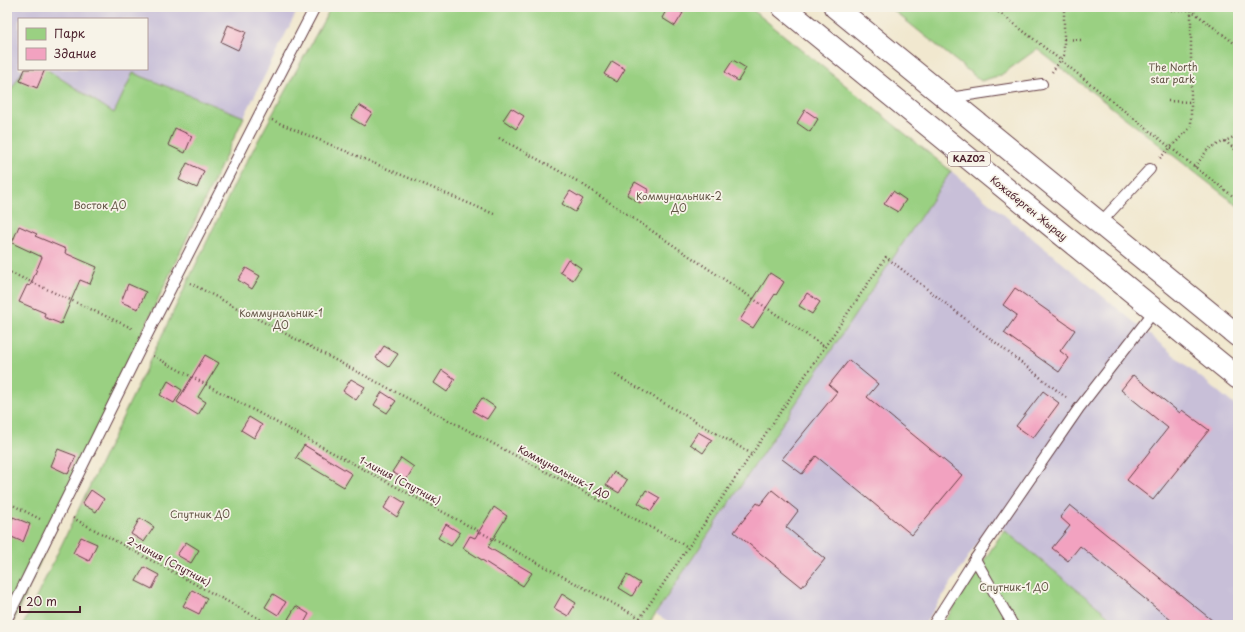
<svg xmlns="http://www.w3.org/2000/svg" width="1245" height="632" font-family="'Playpen Sans',sans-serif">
  <rect width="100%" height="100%" fill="#f7f3e8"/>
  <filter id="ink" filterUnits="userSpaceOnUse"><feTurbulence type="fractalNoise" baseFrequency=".025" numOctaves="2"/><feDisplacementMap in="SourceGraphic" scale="8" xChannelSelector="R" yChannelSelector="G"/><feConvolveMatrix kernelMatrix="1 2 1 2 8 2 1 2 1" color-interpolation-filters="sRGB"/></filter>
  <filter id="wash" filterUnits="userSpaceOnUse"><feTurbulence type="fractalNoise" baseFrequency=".012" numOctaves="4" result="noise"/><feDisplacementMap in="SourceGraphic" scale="16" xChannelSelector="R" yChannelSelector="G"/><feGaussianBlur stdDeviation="0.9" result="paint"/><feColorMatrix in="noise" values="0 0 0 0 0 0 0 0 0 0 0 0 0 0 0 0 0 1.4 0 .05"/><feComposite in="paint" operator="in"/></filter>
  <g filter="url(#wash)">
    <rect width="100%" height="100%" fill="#f1e8cf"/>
    <g fill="#c8bfd8">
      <path d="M7,7H299L244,117L133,73L114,113L46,69H147V19H19V69H24L7,96Z"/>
      <path d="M951,171L1238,408V625H1120L992,520L924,625H674L656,614Z"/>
    </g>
    <g fill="#9ad082" stroke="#727856">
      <path d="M331,7H749L951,171L648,625H23L236,181Z"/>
      <path d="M889,7H1238V206L1037,49L1001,75L981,81Z"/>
      <path d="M24,69H46L114,113L133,73L244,117L134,350L12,625H7V96Z"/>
      <path d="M1004,530L1120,625H942Z"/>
    </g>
    <g id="blocks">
      <g fill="#f2a2c0">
        <path d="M668,7H672L683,13L675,26L662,18Z"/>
        <path d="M228,25L246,32L238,50L221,42Z"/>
        <path d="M733,60L746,68L738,81L725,72Z"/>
        <path d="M612,61L625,69L617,82L604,74Z"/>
        <path d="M25,69H45L37,88L20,81Z"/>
        <path d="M359,105L372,113L364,126L351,118Z"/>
        <path d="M511,108L524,116L516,129L503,120Z"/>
        <path d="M805,110L818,119L810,132L797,123Z"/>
        <path d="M175,128L192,136L185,153L168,145Z"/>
        <path d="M187,163L204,171L197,188L179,180Z"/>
        <path d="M635,182L649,190L640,203L627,195Z"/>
        <path d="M570,191L583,199L575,212L562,204Z"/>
        <path d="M893,191L906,200L898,212L884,204Z"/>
        <path d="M19,226L37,234L35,236L66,249L65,253L97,267L90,284L80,280L61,324L44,317L45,313L19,302L27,285L30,286L42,257L12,243Z"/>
        <path d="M568,259L581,268L573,280L560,272Z"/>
        <path d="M246,268L260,276L252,289L238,280Z"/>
        <path d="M770,273L784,282L776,295L775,294L753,328L740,320Z"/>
        <path d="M128,284L146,292L138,309L121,302Z"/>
        <path d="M1015,288L1075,330L1060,351L1069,358L1059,372L1004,333L1017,315L1003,305Z"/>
        <path d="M807,293L820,302L812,314L799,306Z"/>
        <path d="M384,346L398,354L389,367L376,358Z"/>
        <path d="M205,355L219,363L198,397L206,402L198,415L177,402Z"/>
        <path d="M849,360L878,384L867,397L962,475L912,535L816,456L802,474L782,459L837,392L829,385Z"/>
        <path d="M442,370L455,379L447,392L434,383Z"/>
        <path d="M1133,375L1180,413L1182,410L1209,430L1153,500L1127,480L1168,428L1121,390Z"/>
        <path d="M351,379L365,387L356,400L343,391Z"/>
        <path d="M168,381L182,390L174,403L160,395Z"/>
        <path d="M1043,391L1059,403L1033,438L1016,426Z"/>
        <path d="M382,392L396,401L387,413L374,405Z"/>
        <path d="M482,398L495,407L487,419L473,411Z"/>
        <path d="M249,417L262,425L254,438L241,430Z"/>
        <path d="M698,432L712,440L703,453L690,444Z"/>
        <path d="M304,445L352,474L344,487L296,458Z"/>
        <path d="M58,449L76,456L68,474L51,466Z"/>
        <path d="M401,458L414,467L406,480L392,472Z"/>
        <path d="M614,472L627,480L619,493L606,485Z"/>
        <path d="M91,490L104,499L96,512L82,504Z"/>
        <path d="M646,490L660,498L651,511L638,503Z"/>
        <path d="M772,490L798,511L786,527L825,559L802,587L734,532L757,503L760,505Z"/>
        <path d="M392,495L405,503L397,517L384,508Z"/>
        <path d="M1070,505L1218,625H1177L1080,546L1068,561L1052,548L1070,526L1060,517Z"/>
        <path d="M494,507L507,516L488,547L532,573L523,586L463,548L470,536L475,538Z"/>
        <path d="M13,517L30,524L23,542L7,535V531Z"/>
        <path d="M140,518L154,527L144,542L131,534Z"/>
        <path d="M446,524L460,533L451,546L438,538Z"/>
        <path d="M81,537L97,544L89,561L73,553Z"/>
        <path d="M186,542L199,550L191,563L177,555Z"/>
        <path d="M144,567L159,575L152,589L136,581Z"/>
        <path d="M627,575L640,583L632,596L619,588Z"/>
        <path d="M192,590L207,598L199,614L183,606Z"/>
        <path d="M273,594L286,602L278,615L265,607Z"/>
        <path d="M562,594L576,603L568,616L554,608Z"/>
        <path d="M296,606L309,614L303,625H297L288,619Z"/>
      </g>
    </g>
  </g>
  <g filter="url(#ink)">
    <use href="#blocks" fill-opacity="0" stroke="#633d44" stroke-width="1"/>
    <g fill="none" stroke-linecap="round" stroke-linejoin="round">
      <g stroke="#633d44" stroke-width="12">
        <g id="lane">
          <path d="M949,98L1042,84"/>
          <path d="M1100,223L1150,169"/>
          <path d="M975,559L1013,625"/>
          <path d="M7,619L147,335L259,115L315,7"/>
          <path d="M933,625L975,559L1079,408L1155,310"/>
        </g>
      </g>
      <g stroke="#633d44" stroke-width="24">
        <g id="highway">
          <path d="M783,7L1238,378"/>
          <path d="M835,7L1238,336"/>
        </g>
      </g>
      <g stroke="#633d44" stroke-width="2.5" stroke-dasharray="1 3" stroke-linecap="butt">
        <path d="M992,7C1075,70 1155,137 1238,200"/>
        <path d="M1171,10H1191L1238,46"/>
        <path d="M1064,39L1081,40"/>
        <path d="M1052,72L1064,55V7"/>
        <path d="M1168,101L1191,102"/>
        <path d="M272,120L494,214"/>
        <path d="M499,138L579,182L825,347"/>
        <path d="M1225,141L1238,152"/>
        <path d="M1160,158L1191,127V7"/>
        <path d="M1195,167L1208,149L1238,135"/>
        <path d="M7,271L134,329"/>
        <path d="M190,283L688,547"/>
        <path d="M153,356L653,625"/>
        <path d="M612,373L752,454"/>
        <path d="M7,502L40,519"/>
        <path d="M73,518L271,625"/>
        <path d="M640,618L886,257L1068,399"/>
      </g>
      <use href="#lane" stroke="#fff" stroke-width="10"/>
      <use href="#highway" stroke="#fff" stroke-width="22"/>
    </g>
  </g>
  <g text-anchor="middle" stroke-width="3.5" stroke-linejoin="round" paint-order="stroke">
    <rect fill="#f7f3e8" stroke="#7e5f64" stroke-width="1" x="948" y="152" width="42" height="14" rx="3"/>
    <g font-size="9" font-weight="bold" fill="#4a1f2b">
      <text x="969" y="162">KAZ02</text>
    </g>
    <g font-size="10" fill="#625445" stroke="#f7f3e8">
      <text x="1173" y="71">The North<tspan x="1173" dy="12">star park</tspan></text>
      <text x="679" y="200">Коммунальник-2<tspan x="679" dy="12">ДО</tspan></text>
      <text x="100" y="209">Восток ДО</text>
      <text x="281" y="317">Коммунальник-1<tspan x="281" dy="12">ДО</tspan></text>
      <text x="200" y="518">Спутник ДО</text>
      <text x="1014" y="591">Спутник-1 ДО</text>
    </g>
    <g font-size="10" fill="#4a1f2b" stroke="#f7f3e8">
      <text transform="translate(1029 208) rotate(39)" y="4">Кожаберген Жырау</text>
      <text transform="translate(564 472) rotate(28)" y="4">Коммунальник-1 ДО</text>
      <text transform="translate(400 480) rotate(28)" y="4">1-линия (Спутник)</text>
      <text transform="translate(169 561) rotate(28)" y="4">2-линия (Спутник)</text>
    </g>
  </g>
  <rect width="1245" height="632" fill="none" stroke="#f7f3e8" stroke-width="24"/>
  <rect x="18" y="18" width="130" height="52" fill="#f7f3e8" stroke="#b29e9c"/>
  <rect x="26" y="28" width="20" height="12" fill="#9ad082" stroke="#b29e9c"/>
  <text x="54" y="38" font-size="12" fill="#4a1f2b">Парк</text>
  <rect x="26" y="48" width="20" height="12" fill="#f2a2c0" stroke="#b29e9c"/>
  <text x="54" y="58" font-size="12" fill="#4a1f2b">Здание</text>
  <path d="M20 606v6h60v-6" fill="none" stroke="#4a1f2b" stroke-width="2"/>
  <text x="26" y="606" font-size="12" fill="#4a1f2b" stroke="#f7f3e8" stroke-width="3" paint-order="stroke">20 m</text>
</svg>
